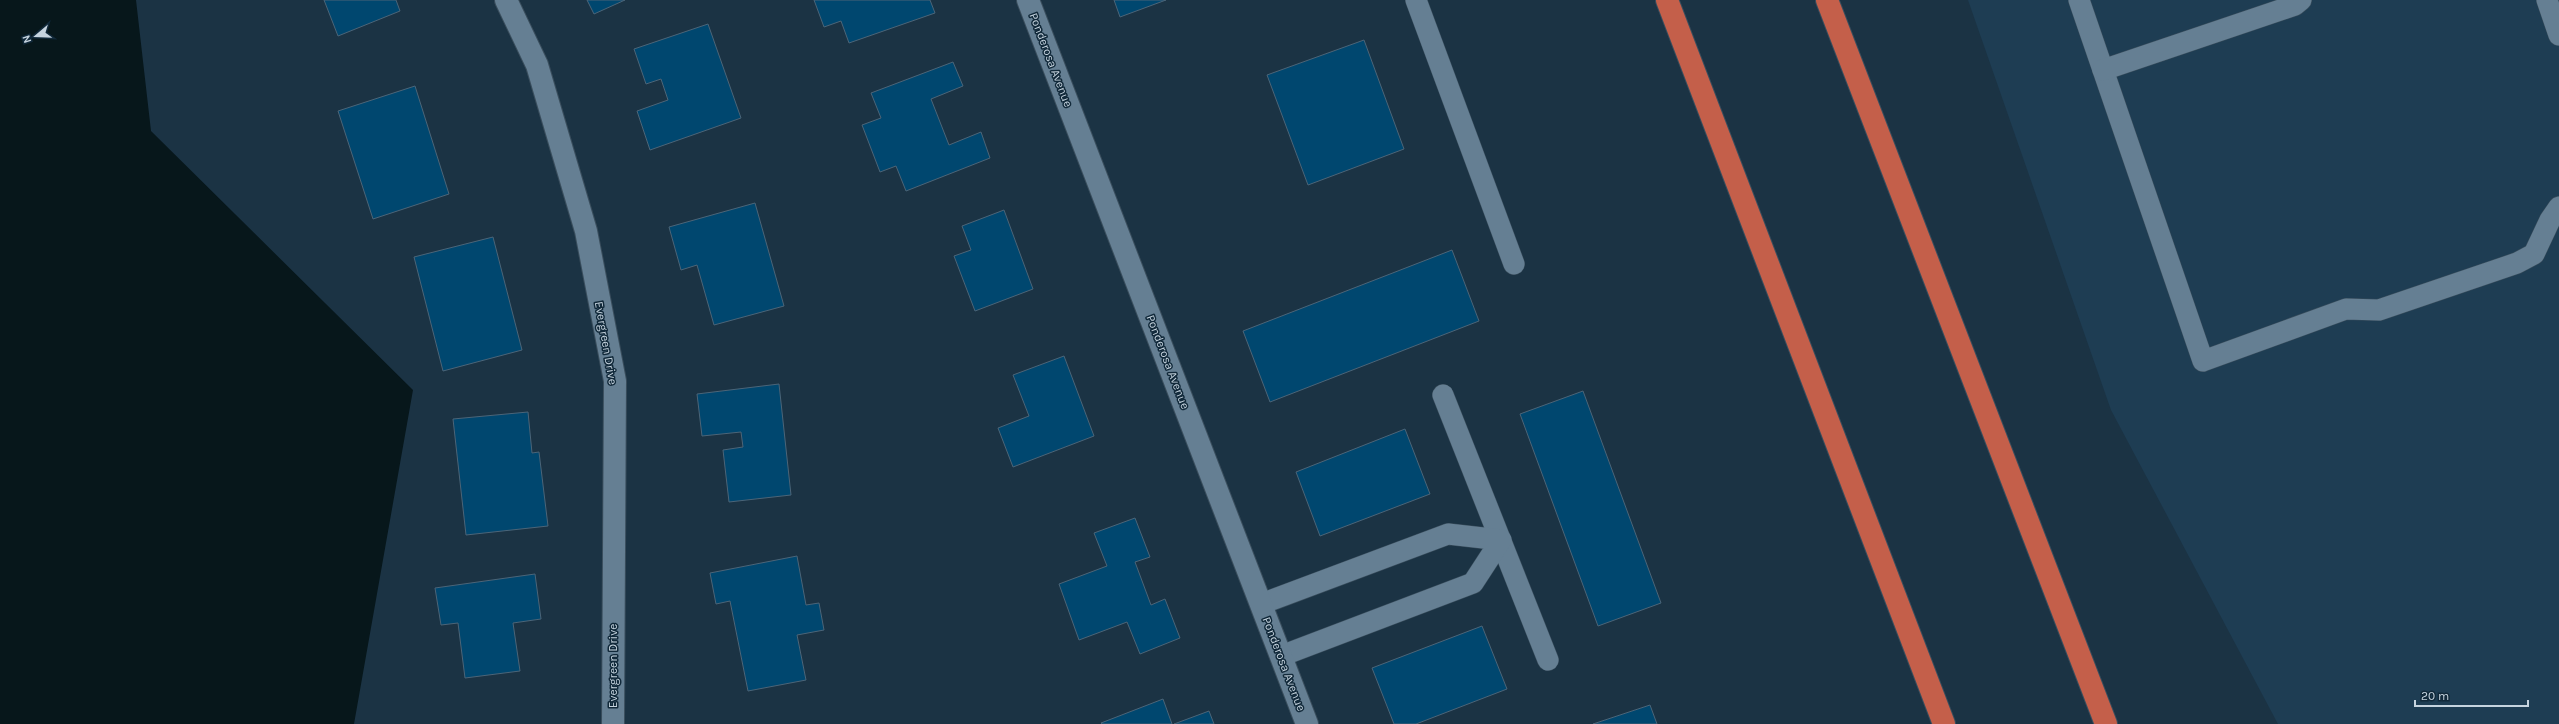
<svg xmlns="http://www.w3.org/2000/svg" width="2559" height="724" font-family="Karla,sans-serif">
  <rect width="100%" height="100%" fill="#1b3344"/>
  <path fill="#1e3d53" d="M1968,0H2559V724H2278L2111,410Z"/>
  <path fill="#07171b" d="M0,0H136L151,131L413,390L354,724H0Z"/>
  <g fill="#00476f" stroke="#4c6578">
    <path d="M324,0H396L400,11L338,36Z"/>
    <path d="M587,0H625L594,14Z"/>
    <path d="M814,0H930L935,13L849,43L841,21L824,27Z"/>
    <path d="M1114,0H1166L1120,17Z"/>
    <path d="M708,24L741,118L650,150L637,111L668,100L661,79L646,84L634,49Z"/>
    <path d="M1364,40L1404,149L1308,185L1267,75Z"/>
    <path d="M953,62L963,86L931,99L949,145L981,132L990,158L906,191L896,166L880,172L862,125L881,118L871,93Z"/>
    <path d="M415,86L449,194L373,219L338,111Z"/>
    <path d="M755,203L784,306L714,325L697,265L681,270L669,227Z"/>
    <path d="M1004,210L1033,289L975,311L954,256L971,250L962,226Z"/>
    <path d="M493,237L522,350L443,371L414,257Z"/>
    <path d="M1452,250L1479,321L1270,402L1243,331Z"/>
    <path d="M1064,356L1094,436L1013,467L998,428L1029,416L1013,375Z"/>
    <path d="M779,384L791,495L729,502L723,450L743,447L741,432L702,436L697,394Z"/>
    <path d="M1583,391L1661,603L1598,626L1520,414Z"/>
    <path d="M528,412L532,453L539,452L548,526L466,535L453,419Z"/>
    <path d="M1405,429L1430,494L1320,536L1296,472Z"/>
    <path d="M1135,518L1150,557L1135,562L1151,605L1165,599L1180,638L1140,654L1127,622L1079,640L1059,584L1107,566L1094,533Z"/>
    <path d="M797,556L806,605L819,603L824,630L797,635L806,680L748,691L730,601L716,604L710,573Z"/>
    <path d="M535,574L541,619L513,623L520,671L465,678L458,623L441,625L435,588Z"/>
    <path d="M1482,626L1507,689L1416,724H1394L1372,668Z"/>
    <path d="M1163,699L1172,724H1102L1101,723Z"/>
    <path d="M1650,705L1657,724H1593Z"/>
    <path d="M1209,711L1214,724H1174Z"/>
  </g>
  <g fill="none" stroke-linecap="round" stroke-linejoin="round">
    <g stroke="#3a4e5d" stroke-width="22">
      <g id="lane">
        <path d="M1416,0L1514,264"/>
        <path d="M2079,0L2203,361L2346,309L2379,310L2517,263L2534,254L2550,220L2559,207"/>
        <path d="M2547,0L2559,35"/>
        <path d="M2103,70L2295,5L2301,0"/>
        <path d="M1443,395L1548,660"/>
        <path d="M1261,604L1448,534L1501,540L1473,583L1281,656"/>
      </g>
    </g>
    <g stroke="#3a4e5d" stroke-width="24">
      <g id="street">
        <path d="M506,0L537,65L586,231L615,381L613,724"/>
        <path d="M1028,0L1307,724"/>
      </g>
    </g>
    <g stroke="#3a4e5d" stroke-width="24">
      <g id="highway">
        <path d="M1667,0L1944,724"/>
        <path d="M1827,0L2106,724"/>
      </g>
    </g>
    <use href="#lane" stroke="#657f93" stroke-width="21"/>
    <use href="#street" stroke="#657f93" stroke-width="22"/>
    <use href="#highway" stroke="#c45f4a" stroke-width="22"/>
  </g>
  <g text-anchor="middle" stroke-width="3" stroke-linejoin="round" paint-order="stroke">
    <g font-size="12" fill="#c6d4df" stroke="#11293a">
      <text transform="translate(1051 60) rotate(69)" y="4">Ponderosa Avenue</text>
      <text transform="translate(606 343) rotate(80)" y="4">Evergreen Drive</text>
      <text transform="translate(1168 362) rotate(69)" y="4">Ponderosa Avenue</text>
      <text transform="translate(1284 664) rotate(69)" y="4">Ponderosa Avenue</text>
      <text transform="translate(613 666) rotate(-90)" y="4">Evergreen Drive</text>
    </g>
  </g>
  <g transform="translate(36 36) rotate(251)" stroke="#11293a" stroke-width="3" paint-order="stroke">
  <path d="M0-3L7 15L0 10L-7 15Z" fill="#c6d4df"/>
  <text y="-6" font-size="11" font-weight="bold" text-anchor="middle" fill="#c6d4df">N</text>
  </g>
  <path d="M2415 700v6h113v-6" fill="none" stroke="#c6d4df" stroke-width="2"/>
  <text x="2421" y="700" font-size="12" fill="#c6d4df" stroke="#11293a" stroke-width="3" paint-order="stroke">20 m</text>
</svg>
